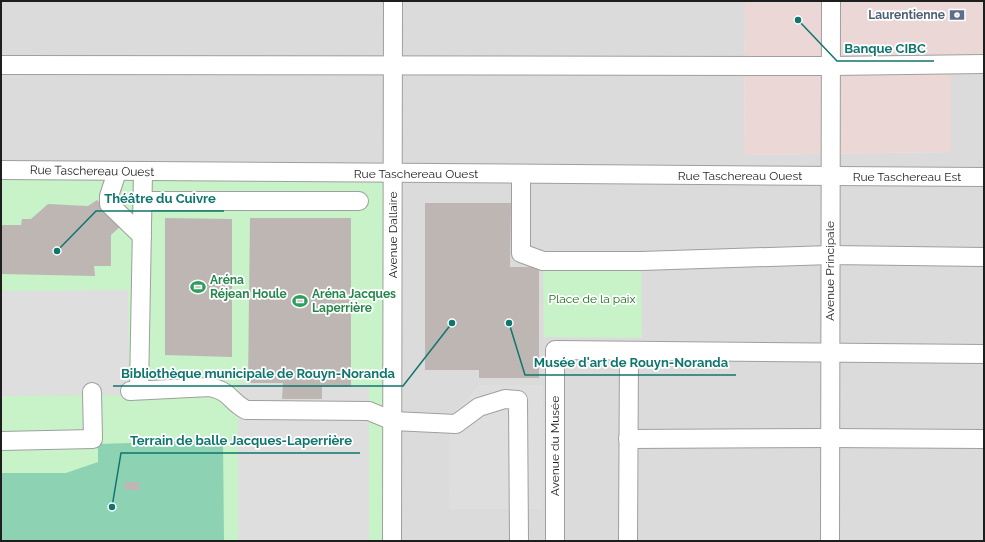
<svg xmlns="http://www.w3.org/2000/svg" width="985" height="542" font-family="Raleway,sans-serif">
  <rect width="100%" height="100%" fill="#eeeae5"/>
  <path fill="#dcdbdb" d="M1,1H745L744,155L951,152V69L984,68V541H386L1,171Z"/>
  <path fill="#ecd7d7" d="M745,1H984V68L951,70V152L744,155Z"/>
  <g fill="#c8f2c8">
    <path d="M1,171L386,179V541H1Z"/>
    <path d="M543,261H641L642,338L544,337Z"/>
  </g>
  <path fill="#8dd3b3" d="M223,440L224,541H1V473H66L98,462V444Z"/>
  <g fill="#dedede">
    <path d="M128,290L129,395L1,396V291Z"/>
    <path d="M238,383H283L282,398L322,387H369V541H238Z"/>
    <path d="M479,385H543L542,509H449L450,417Z"/>
  </g>
  <g fill="#beb6b3">
    <path d="M97,200L122,225L111,235V266H94L95,276L1,274V225H21L22,219H31L48,204L88,206Z"/>
    <path d="M425,203H511L510,267H539V378H479V370H425Z"/>
    <path d="M165,218L232,219V357L165,355Z"/>
    <path d="M250,218H351V387H322V399H282L283,383H248Z"/>
    <rect x="125" y="482" width="14" height="8"/>
  </g>
  <g fill="none" stroke-linecap="round" stroke-linejoin="round">
    <g stroke="#9f9f9f" stroke-width="20">
      <g id="minor">
        <path d="M1,65L831,66L984,64"/>
        <path d="M1,170L984,177"/>
        <path d="M117,172L109,196V204L142,236"/>
        <path d="M521,175V253L543,261H641L831,255L984,257"/>
        <path d="M142,201H359"/>
        <path d="M139,390L143,172"/>
        <path d="M130,391L210,387C232,392 229,401 246,410L369,411L393,421L456,424L479,407L505,399L518,400L519,541"/>
        <path d="M628,439L830,438L984,439"/>
        <path d="M1,441L93,439L92,392"/>
        <path d="M392,541L393,1"/>
        <path d="M555,541V350L984,354"/>
        <path d="M628,541L629,351"/>
        <path d="M830,541L831,1"/>
      </g>
    </g>
    <use href="#minor" stroke="#fff" stroke-width="18"/>
  </g>
  <defs>
    <g id="bank-bare" transform="scale(1.2)"><path d="M-6-4H6V4H-6ZM0-2.3a2.3 2.3 0 1 0 0 4.6a2.3 2.3 0 1 0 0-4.6Z" fill="#5c6f8a" stroke="#fff" stroke-width="2.5" paint-order="stroke"/></g>
    <g id="stadium-bare" transform="scale(1.2)"><path d="M0-5a6.5 5 0 1 0 0 10a6.5 5 0 1 0 0-10ZM-3.5-1.8h7v3.6h-7Z" fill="#2e9e5b" stroke="#fff" stroke-width="2.5" paint-order="stroke"/></g>
  </defs>
  <g fill-rule="evenodd">
    <use href="#bank-bare" x="957" y="15"/>
    <use href="#stadium-bare" x="198" y="287"/>
    <use href="#stadium-bare" x="300" y="301"/>
  </g>
  <g text-anchor="middle" stroke-width="3.5" stroke-linejoin="round" paint-order="stroke">
    <g font-size="12" font-weight="bold" fill="#4e5e75" stroke="#fff" text-anchor="end">
      <text x="945" y="19">Laurentienne</text>
    </g>
    <g font-size="12" fill="#1e1e1e" stroke="#fff">
      <text transform="translate(92 171) rotate(1)" y="4">Rue Taschereau Ouest</text>
      <text x="416" y="178">Rue Taschereau Ouest</text>
      <text x="740" y="180">Rue Taschereau Ouest</text>
      <text x="907" y="181">Rue Taschereau Est</text>
      <text transform="translate(393 235) rotate(-90)" y="4">Avenue Dallaire</text>
      <text transform="translate(830 271) rotate(-90)" y="4">Avenue Principale</text>
      <text transform="translate(555 446) rotate(-90)" y="4">Avenue du Musée</text>
    </g>
    <g font-size="12" font-weight="bold" fill="#27864d" stroke="#fff" text-anchor="start">
      <text x="210" y="284">Aréna<tspan x="210" dy="14">Réjean Houle</tspan></text>
      <text x="312" y="298">Aréna Jacques<tspan x="312" dy="14">Laperrière</tspan></text>
    </g>
    <g font-size="12" fill="#196f1b" stroke="#fff">
      <text x="592" y="303">Place de la paix</text>
    </g>
  </g>
  <path fill="none" stroke="#0f766e" stroke-width="1.5" d="M798 20L837 61H934M57 251L96 211H224M509 323L525 375H736M452 323L403 386H113M112 507L121 453H360"/>
  <g fill="#0f766e" stroke="#fff" stroke-width="1.5">
    <circle cx="798" cy="20" r="4"/>
    <circle cx="57" cy="251" r="4"/>
    <circle cx="509" cy="323" r="4"/>
    <circle cx="452" cy="323" r="4"/>
    <circle cx="112" cy="507" r="4"/>
  </g>
  <g font-size="13" text-anchor="middle" font-weight="bold" fill="#0f766e" stroke="#fff" stroke-width="3.5" stroke-linejoin="round" paint-order="stroke">
    <text x="885" y="53">Banque CIBC</text>
    <text x="160" y="203">Théâtre du Cuivre</text>
    <text x="631" y="367">Musée d'art de Rouyn-Noranda</text>
    <text x="258" y="378">Bibliothèque municipale de Rouyn-Noranda</text>
    <text x="241" y="445">Terrain de balle Jacques-Laperrière</text>
  </g>
  <rect width="985" height="542" fill="none" stroke="#1e1e1e" stroke-width="4"/>
</svg>
